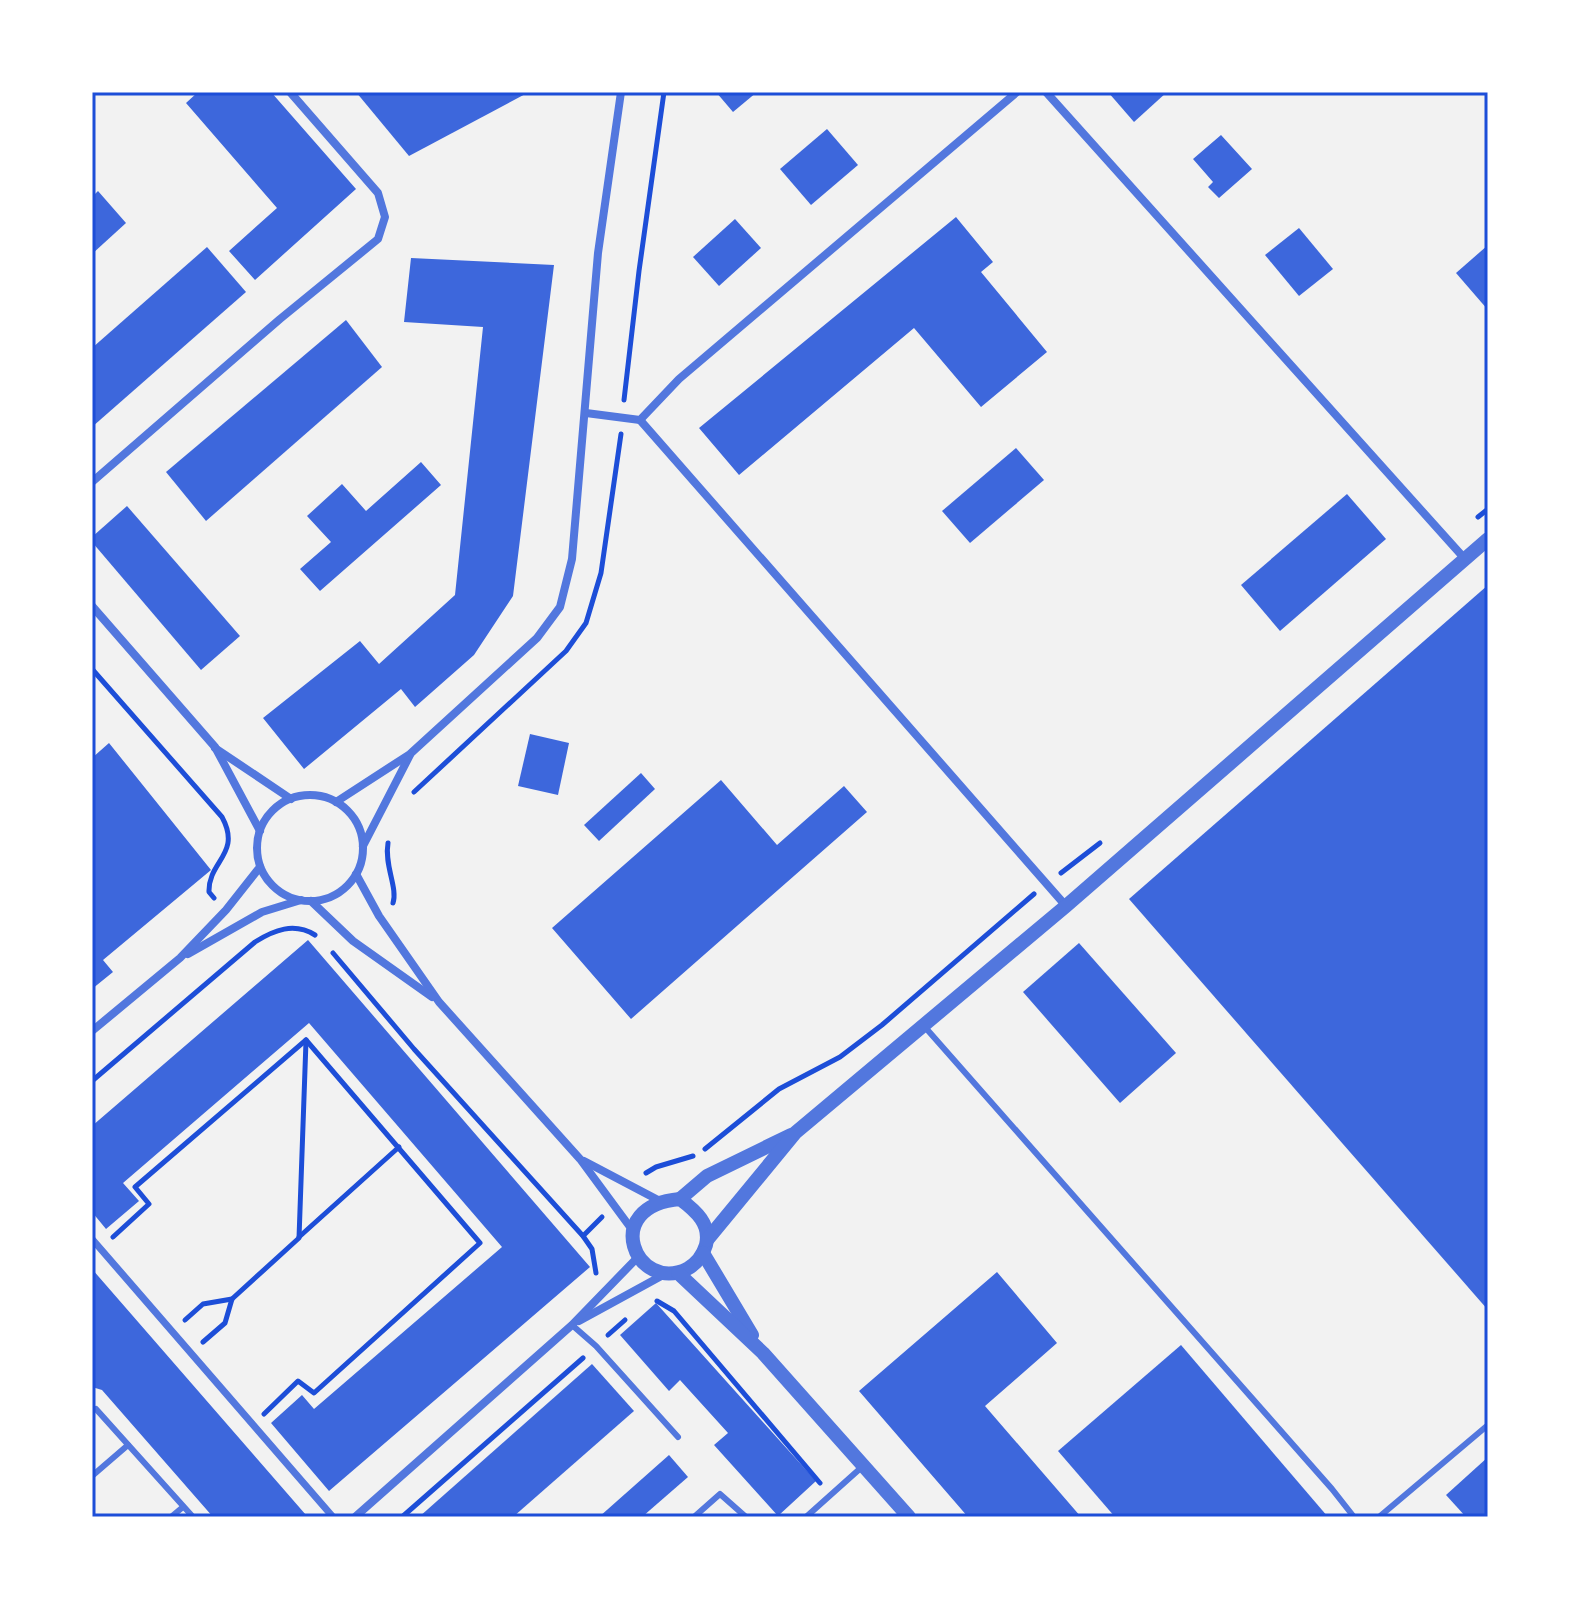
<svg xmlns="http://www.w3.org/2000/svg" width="1580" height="1609" font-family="'DM Sans',sans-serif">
  <rect width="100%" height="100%" fill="#f2f2f2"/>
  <g fill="#3d67dc">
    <path d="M198,92H271L356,189L255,280L229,251L277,208L186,103Z"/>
    <path d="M356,92H529L409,156Z"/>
    <path d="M716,92H757L733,112Z"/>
    <path d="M1108,92H1167L1134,122Z"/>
    <path d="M827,129L858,165L811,205L780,169Z"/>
    <path d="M1221,135L1252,169L1219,198L1208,187L1213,182L1193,159Z"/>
    <path d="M98,191L126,223L92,254V197Z"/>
    <path d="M956,217L993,262L981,272L1047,352L981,407L914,328L739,475L699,428Z"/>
    <path d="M735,219L761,248L719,286L693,257Z"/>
    <path d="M1299,228L1333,269L1299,296L1265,255Z"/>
    <path d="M1488,245V310L1456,273Z"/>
    <path d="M207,247L246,292L92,427V348Z"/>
    <path d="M411,258L554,265L513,596L474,655L415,707L401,689L304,769L263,718L360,641L379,664L455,595L483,327L404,322Z"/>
    <path d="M346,320L382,367L206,521L166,472Z"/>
    <path d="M1016,448L1044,480L970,543L942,511Z"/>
    <path d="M421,462L441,485L320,591L300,569L331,542L307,516L342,484L366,511Z"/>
    <path d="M1347,494L1386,539L1280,631L1241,585Z"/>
    <path d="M127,506L240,636L201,670L92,542V537Z"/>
    <path d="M1488,585V1310L1129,899Z"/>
    <path d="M530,734L569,743L558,795L518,786Z"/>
    <path d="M109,743L211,870L103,960L113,972L92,989V758Z"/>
    <path d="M641,773L655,789L599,841L584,825Z"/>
    <path d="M721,780L777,845L844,786L867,812L631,1019L552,928Z"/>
    <path d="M308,940L590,1267L329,1491L271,1423L302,1395L314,1409L502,1247L309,1023L123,1183L139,1201L106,1229L92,1212V1126Z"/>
    <path d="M1079,943L1176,1053L1120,1103L1023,992Z"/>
    <path d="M92,1269L306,1515L304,1517H213L102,1390L92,1387Z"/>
    <path d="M997,1272L1057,1343L985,1406L1081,1517H968L859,1391Z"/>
    <path d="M656,1303L816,1481L778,1516L714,1445L728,1433L680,1380L669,1391L620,1335Z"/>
    <path d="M1181,1345L1328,1517H1115L1058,1451Z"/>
    <path d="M592,1364L634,1411L513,1517H419Z"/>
    <path d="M669,1455L688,1477L642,1517H599Z"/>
    <path d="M1488,1457V1517H1466L1446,1495Z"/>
  </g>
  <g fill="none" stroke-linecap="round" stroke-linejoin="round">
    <g stroke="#1d4ed8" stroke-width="5">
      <path d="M624,400L639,271L664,92"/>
      <path d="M1478,517L1488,509"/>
      <path d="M92,669L222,817C242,854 208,861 209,892L214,898"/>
      <path d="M414,792L566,651L586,623L601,573L621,434"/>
      <path d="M388,843C384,865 398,888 393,903"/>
      <path d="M1061,873L1100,843"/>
      <path d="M333,953L414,1049L583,1236L592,1249L596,1273"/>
      <path d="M92,1081L255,942C274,930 294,922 315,935"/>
      <path d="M705,1149L779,1089L840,1057L882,1025L1034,894"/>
      <path d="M646,1173L656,1167L693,1156"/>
      <path d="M583,1236L602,1217"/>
      <path d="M113,1237L149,1204L135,1187L306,1040"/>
      <path d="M299,1237L399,1147"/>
      <path d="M657,1301L674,1311L820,1483"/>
      <path d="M185,1320L203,1304L232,1299"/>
      <path d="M608,1335L625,1320"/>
      <path d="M203,1342L225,1323L232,1299L299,1238L306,1041"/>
      <path d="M264,1414L298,1381L314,1393L480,1243L306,1040"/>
      <path d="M402,1517L583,1358"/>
    </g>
    <g stroke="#5277de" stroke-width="6">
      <path d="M924,1026L1332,1489L1354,1517"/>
      <path d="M572,1325L596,1346L678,1437"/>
      <path d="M96,1409L193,1517"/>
      <path d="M92,1476L128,1445"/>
      <path d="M171,1517L183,1507"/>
      <path d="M694,1517L720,1494L746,1517"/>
      <path d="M806,1517L863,1466"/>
      <path d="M1379,1517L1488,1425"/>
    </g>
    <path stroke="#5277de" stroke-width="7" d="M92,1239L333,1517"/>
    <g stroke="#5277de" stroke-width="8">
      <path d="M1046,92L1465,559"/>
      <path d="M586,413L640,420L679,379L1017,92"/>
      <path d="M640,420L1066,906"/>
      <path d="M92,482L280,319L378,239L385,217L378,193L290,92"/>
      <path d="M92,606L215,747L260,831"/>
      <path d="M215,748L291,799"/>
      <circle cx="310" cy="848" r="53"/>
      <path d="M336,802L410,754L537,638L560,607L572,559L598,253L621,92"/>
      <path d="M363,846L410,755"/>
      <path d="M356,874L379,916L439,1002L580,1159L633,1231"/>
      <path d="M311,901L353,941L432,997"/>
      <path d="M188,954L262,912L301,900"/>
      <path d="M92,1031L180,958L226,910L260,867"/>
      <path d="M584,1161L660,1201"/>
      <path d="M579,1321L665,1274"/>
      <path d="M355,1517L572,1325L638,1257"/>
    </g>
    <g stroke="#5277de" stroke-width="14">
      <path d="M680,1199C696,1211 711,1224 706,1245C703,1255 696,1264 687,1269C636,1294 599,1206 680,1199Z"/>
      <path d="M680,1199L707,1176L791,1135"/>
      <path d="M707,1240L795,1133L1066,906L1488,539"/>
      <path d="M703,1253L752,1335"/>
      <path d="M678,1273L763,1353L909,1517"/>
    </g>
  </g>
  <rect width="1580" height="1609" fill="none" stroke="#ffffff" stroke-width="188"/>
  <rect x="94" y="94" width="1392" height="1421" fill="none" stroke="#1d4ed8" stroke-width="3"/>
</svg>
